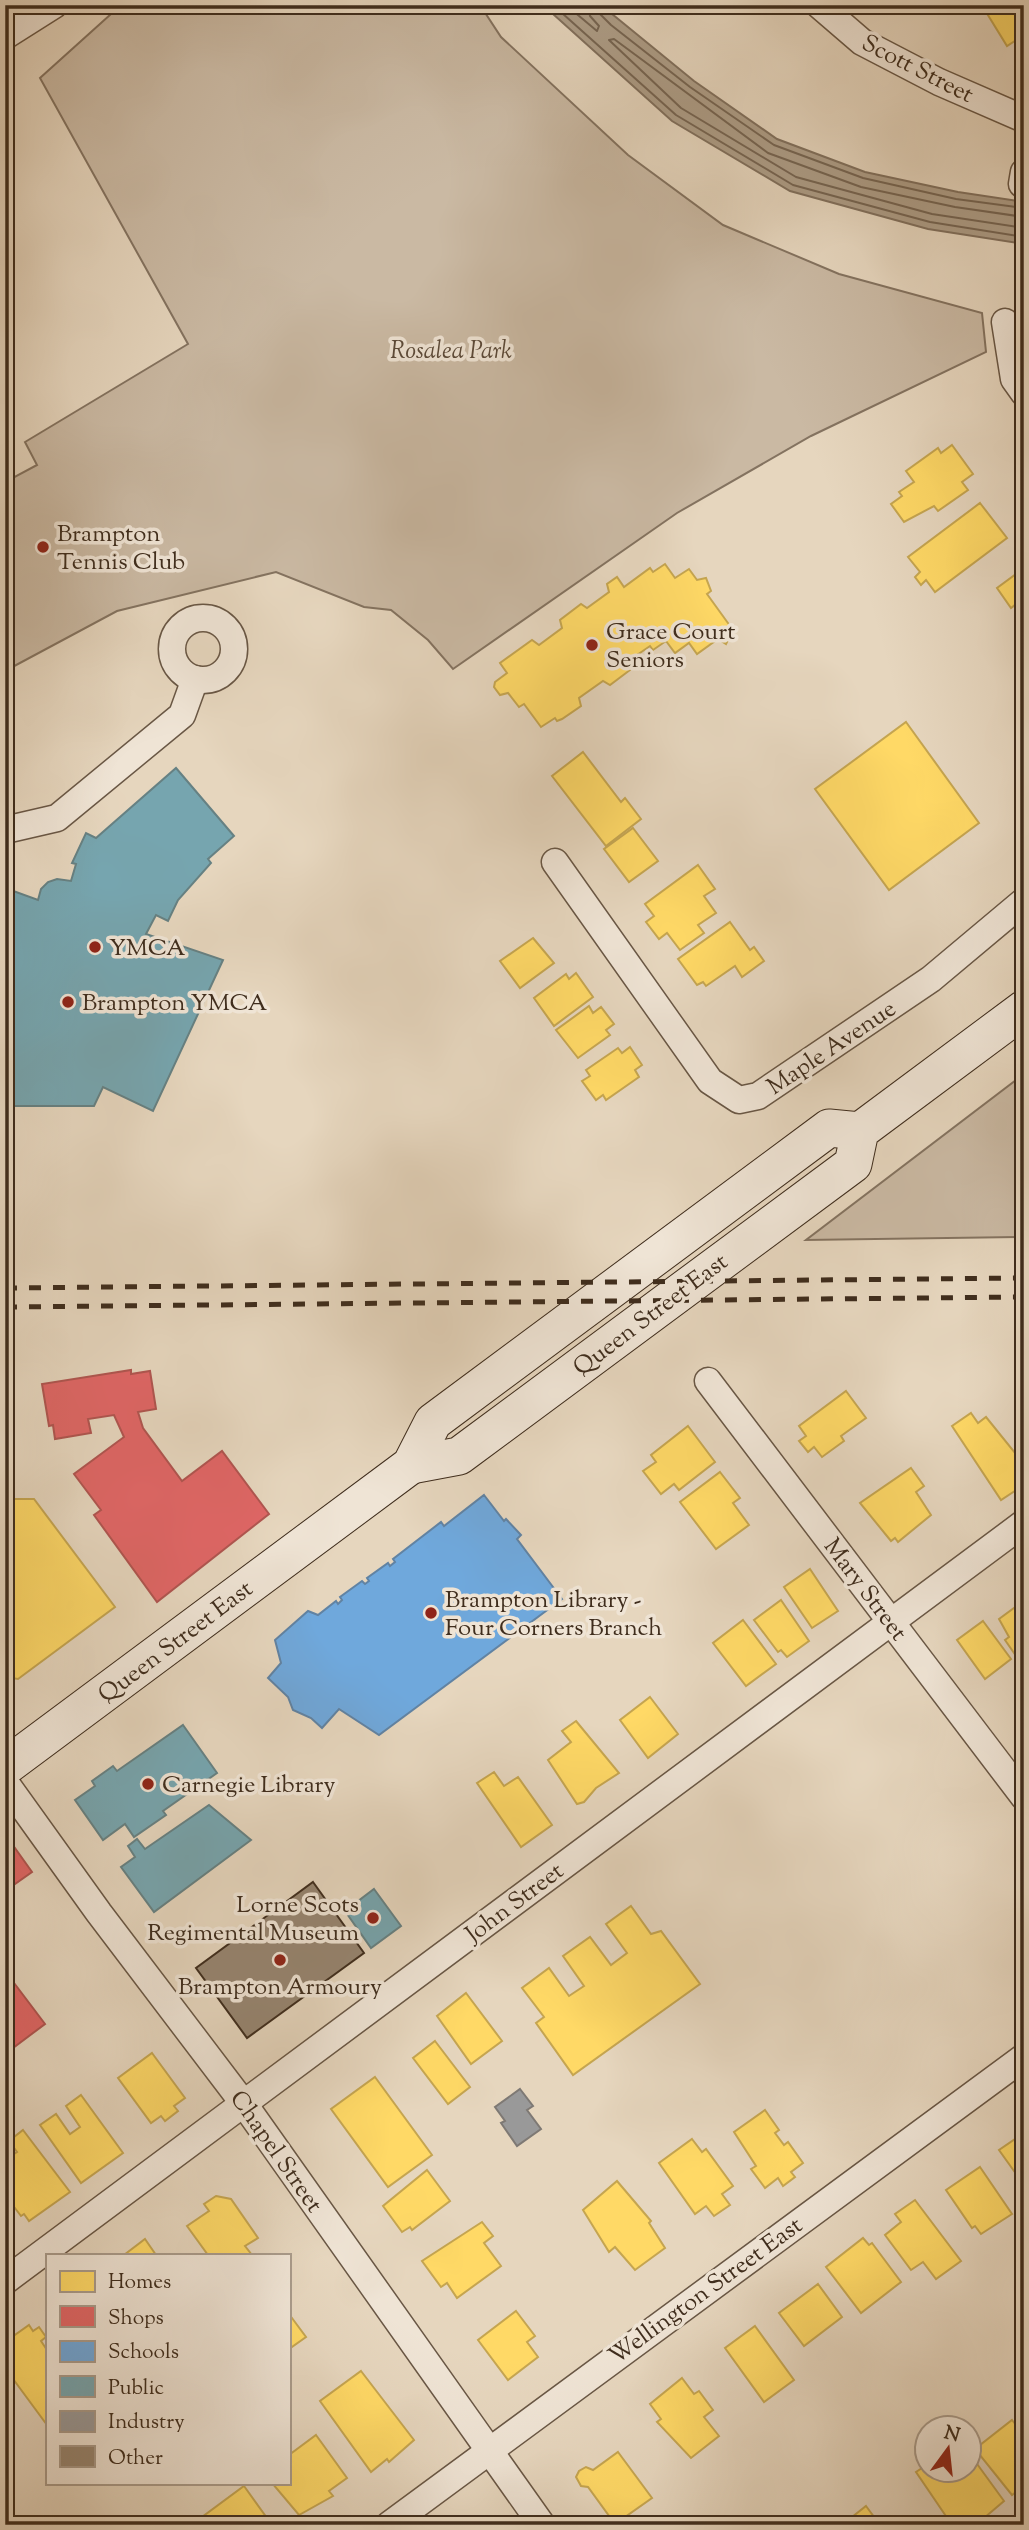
<svg xmlns="http://www.w3.org/2000/svg" width="1029" height="2530" font-family="'Sorts Mill Goudy',serif">
  <rect width="100%" height="100%" fill="#e6d6be"/>
  <filter id="stains"><feTurbulence type="fractalNoise" baseFrequency=".00286" numOctaves="4"/><feColorMatrix values="0 0 0 0 .2 0 0 0 0 .09 0 0 0 0 .02 0 0 0 .5 -.17"/></filter>
  <radialGradient id="worn" r=".72"><stop offset=".6" stop-color="#630" stop-opacity="0"/><stop offset="1" stop-color="#630" stop-opacity=".3"/></radialGradient>
  <g fill="#cab9a3" stroke="#847360" stroke-width="2">
    <path d="M121,5H480L501,37L628,155L723,225L839,274L982,313L986,352L811,436L677,513L453,669L428,640L391,610L364,607L276,572L117,611L5,671V482L37,465L25,442L188,344L40,78Z"/>
    <path d="M1024,1074V1237L806,1240Z"/>
  </g>
  <path fill="#ad9d87" stroke="#81705d" stroke-width="2" d="M543,5H601L694,81L777,139L865,172L958,192L1024,202V244L928,229L790,191L672,121Z"/>
  <g fill="#ffd966" stroke="#c5a550" stroke-width="2">
    <path d="M986,5H1024V35L1007,46L983,7Z"/>
    <path d="M952,445L973,474L962,482L968,490L938,511L934,506L904,522L891,504L902,496L899,492L914,482L906,471L938,448L941,453Z"/>
    <path d="M980,503L1007,538L935,592L926,580L921,585L915,577L920,572L908,557Z"/>
    <path d="M665,564L675,578L689,569L697,580L706,578L711,591L707,594L733,630L726,644L718,639L697,654L689,643L675,653L666,641L653,650L650,646L627,662L630,670L610,685L603,681L579,698L581,706L562,719L557,721L555,718L541,727L524,704L519,707L508,693L500,695L494,687L495,682L507,673L500,663L532,640L539,645L562,628L560,620L581,604L587,608L609,592L607,584L617,577L624,587L650,568L653,572Z"/>
    <path d="M1024,568V598L1011,608L997,588Z"/>
    <path d="M906,722L979,823L889,890L815,789Z"/>
    <path d="M583,752L621,802L625,798L641,819L606,846L552,776Z"/>
    <path d="M633,828L658,861L629,882L604,849Z"/>
    <path d="M698,865L715,889L704,896L716,913L698,925L704,933L680,950L667,933L659,939L646,922L654,916L645,904Z"/>
    <path d="M730,922L750,950L754,947L764,961L742,977L735,966L706,986L703,982L697,985L678,959Z"/>
    <path d="M533,938L554,963L520,988L500,961Z"/>
    <path d="M576,973L593,997L554,1026L534,998L566,974L569,979Z"/>
    <path d="M589,1006L593,1013L601,1007L614,1024L606,1030L610,1035L578,1058L556,1030Z"/>
    <path d="M630,1047L642,1065L635,1070L639,1077L606,1100L603,1095L596,1100L582,1081L590,1076L586,1070L618,1048L622,1053Z"/>
    <path d="M846,1391L866,1418L841,1436L844,1441L822,1457L814,1447L808,1452L799,1441L806,1436L799,1426Z"/>
    <path d="M971,1413L978,1423L986,1417L1024,1464V1485L1001,1500L952,1426Z"/>
    <path d="M688,1426L715,1462L679,1490L674,1484L661,1494L643,1471L656,1462L651,1455Z"/>
    <path d="M911,1468L924,1486L916,1492L931,1515L898,1542L895,1538L891,1541L860,1503Z"/>
    <path d="M720,1472L740,1498L733,1503L749,1525L716,1549L680,1502Z"/>
    <path d="M5,1499H34L115,1607L18,1679L5,1677Z"/>
    <path d="M810,1569L838,1611L812,1628L784,1587Z"/>
    <path d="M781,1600L809,1641L787,1657L781,1650L778,1652L754,1620Z"/>
    <path d="M1022,1602L1024,1662L1021,1663L1005,1640L1009,1637L999,1619Z"/>
    <path d="M743,1620L776,1664L746,1686L713,1643Z"/>
    <path d="M983,1621L1011,1659L985,1679L957,1640Z"/>
    <path d="M650,1697L678,1734L648,1758L620,1720Z"/>
    <path d="M576,1721L619,1773L596,1788L584,1802L577,1804L548,1760L571,1742L562,1731Z"/>
    <path d="M494,1772L504,1786L518,1777L552,1825L521,1847L477,1783Z"/>
    <path d="M631,1906L651,1934L661,1931L700,1984L573,2075L536,2023L544,2017L522,1988L549,1968L569,1996L584,1986L563,1956L590,1937L611,1965L627,1953L606,1924Z"/>
    <path d="M466,1993L502,2041L471,2064L437,2016Z"/>
    <path d="M435,2041L470,2087L448,2104L413,2058Z"/>
    <path d="M152,2053L185,2098L174,2106L178,2111L165,2121L161,2116L151,2123L118,2078Z"/>
    <path d="M375,2077L432,2155L388,2187L331,2109Z"/>
    <path d="M81,2095L123,2153L81,2183L40,2125L56,2114L70,2134L80,2127L66,2106Z"/>
    <path d="M765,2110L779,2130L775,2133L784,2145L788,2142L803,2163L791,2172L795,2177L783,2186L778,2178L765,2188L751,2169L756,2166L734,2132Z"/>
    <path d="M23,2130L70,2192L29,2221L24,2214L21,2216L5,2195V2160L17,2152L9,2141Z"/>
    <path d="M1024,2133V2185L999,2150Z"/>
    <path d="M692,2139L702,2152L706,2149L733,2186L722,2194L730,2205L714,2216L706,2206L695,2214L659,2163Z"/>
    <path d="M980,2167L1012,2214L981,2234L975,2226L972,2228L946,2190Z"/>
    <path d="M427,2170L450,2201L412,2230L410,2227L402,2232L383,2206Z"/>
    <path d="M617,2181L651,2221L649,2223L665,2248L635,2270L615,2247L609,2252L583,2210Z"/>
    <path d="M216,2196L231,2199L258,2238L245,2246L252,2255H208L187,2226L209,2211L204,2204Z"/>
    <path d="M915,2200L961,2261L936,2279L923,2262L911,2270L885,2235L901,2222L895,2214Z"/>
    <path d="M482,2222L493,2236L484,2243L501,2266L457,2298L447,2283L441,2287L422,2261Z"/>
    <path d="M863,2238L869,2245L872,2243L901,2282L861,2313L826,2267Z"/>
    <path d="M145,2239L156,2255H124Z"/>
    <path d="M818,2284L842,2317L804,2346L779,2313Z"/>
    <path d="M516,2311L535,2336L527,2342L538,2357L508,2380L478,2340Z"/>
    <path d="M289,2314L306,2337L289,2349Z"/>
    <path d="M29,2325L33,2331L39,2327L46,2337L41,2341L47,2350V2425L5,2368V2342Z"/>
    <path d="M755,2326L794,2380L764,2402L725,2348Z"/>
    <path d="M361,2371L414,2440L389,2462L387,2459L371,2472L320,2401Z"/>
    <path d="M682,2378L694,2394L699,2391L713,2410L704,2417L719,2436L691,2458L657,2422L661,2419L650,2404Z"/>
    <path d="M1012,2420L1024,2435V2486L1012,2495L975,2449Z"/>
    <path d="M316,2435L347,2478L329,2491L333,2496L299,2515L272,2483H289V2455Z"/>
    <path d="M618,2452L652,2498L615,2524L588,2487L581,2486L576,2477L579,2471L586,2467L593,2470Z"/>
    <path d="M972,2457L1004,2501L977,2524L975,2522L971,2525H952L916,2472L928,2464V2470H970Z"/>
    <path d="M244,2486L272,2525H202L198,2520Z"/>
    <path d="M866,2506L880,2525H842Z"/>
  </g>
  <g fill="#e06666" stroke="#b05550" stroke-width="2">
    <path d="M131,1370V1374L150,1371L156,1409L138,1412L143,1428L182,1481L222,1451L269,1514L157,1602L94,1515L101,1510L74,1474L124,1437L114,1415L88,1419L91,1433L55,1439L53,1425L49,1426L42,1384Z"/>
    <path d="M5,1834L32,1872L5,1891Z"/>
    <path d="M5,1971L45,2024L5,2054Z"/>
  </g>
  <path fill="#6fa8dc" stroke="#6183a3" stroke-width="2" d="M484,1495L504,1521L506,1519L521,1535L517,1539L562,1599L379,1735L339,1709L322,1728L311,1718L293,1710L288,1697L268,1678L281,1663L275,1640L308,1611L318,1615L336,1601L338,1604L342,1600L340,1597L362,1581L365,1584L369,1581L367,1578L388,1563L390,1566L395,1562L393,1559L441,1522L444,1526Z"/>
  <g fill="#76a5af" stroke="#668183" stroke-width="2">
    <path d="M176,768L234,836L208,859L211,863L178,900L168,921L156,915L146,934L223,960L153,1111L103,1087L94,1106H5V888L38,900L41,889L48,882L57,879L71,881L76,864L72,863L86,833L96,838Z"/>
    <path d="M183,1725L217,1773L163,1811L166,1815L134,1837L125,1824L103,1840L75,1800L95,1786L92,1781L113,1766L117,1771Z"/>
    <path d="M209,1805L251,1840L154,1912L121,1867L135,1857L128,1846L137,1839L145,1849Z"/>
    <path d="M374,1889L401,1926L371,1948L345,1911Z"/>
  </g>
  <path fill="#999" stroke="#7e7974" stroke-width="2" d="M520,2089L533,2106L527,2110L541,2129L517,2146L501,2123L505,2121L495,2107Z"/>
  <g fill="none" stroke-linecap="round" stroke-linejoin="round">
    <g stroke="#766552" stroke-width="2">
      <path d="M553,5L676,115L793,185L930,222L1024,237"/>
      <path d="M566,5L597,31L599,26L590,16L588,5"/>
      <path d="M597,5L598,12L611,25L690,87L774,145L863,178L956,199L1024,208"/>
      <path d="M1024,217L955,207L861,187L768,153L614,39L609,40L681,108L796,177L932,214L1024,228"/>
    </g>
  </g>
  <path fill="#968571" stroke="#3f2d1d" stroke-width="2" d="M313,1882L364,1953L247,2038L196,1968Z"/>
  <g fill="none" stroke-linecap="round" stroke-linejoin="round">
    <g stroke="#695745" stroke-width="29">
      <g id="minor">
        <path d="M819,5L862,42L939,82L1024,119"/>
        <path d="M5,36L54,5"/>
        <path d="M1022,184L1024,172"/>
        <path d="M1005,322L1014,379L1024,393"/>
        <circle cx="203" cy="649" r="31"/>
        <path d="M5,830L57,818L182,715L195,679"/>
        <path d="M555,862L710,1081L739,1100L758,1096L931,979L1024,901"/>
        <path d="M708,1381L1024,1797"/>
        <path d="M5,1782L99,1913L244,2104L542,2525"/>
        <path d="M5,2281L1024,1523"/>
        <path d="M389,2525L1024,2057"/>
      </g>
    </g>
    <g stroke="#3f2d1d" stroke-width="39">
      <g id="secondary">
        <path d="M411,1465L459,1456L853,1164L860,1131L1024,1009"/>
        <path d="M5,1767L411,1465L433,1422L829,1128L860,1131"/>
      </g>
    </g>
    <use href="#minor" stroke="#efe4d5" stroke-width="26"/>
    <use href="#secondary" stroke="#efe4d5" stroke-width="37"/>
    <g stroke="#3f2d1d" stroke-width="5" stroke-dasharray="12 12" stroke-linecap="butt">
      <path d="M5,1288L1024,1278"/>
      <path d="M5,1307L1024,1297"/>
    </g>
  </g>
  <g fill="#8f2418" stroke="#efe4d5" stroke-width="2.5">
    <circle cx="43" cy="547" r="7"/>
    <circle cx="592" cy="645" r="7"/>
    <circle cx="95" cy="947" r="7"/>
    <circle cx="68" cy="1002" r="7"/>
    <circle cx="431" cy="1613" r="7"/>
    <circle cx="148" cy="1784" r="7"/>
    <circle cx="373" cy="1918" r="7"/>
    <circle cx="280" cy="1960" r="7"/>
  </g>
  <g text-anchor="middle" stroke-width="7" stroke-linejoin="round" paint-order="stroke">
    <g font-size="24" fill="#3f2d1d" stroke="#efe4d5">
      <text transform="translate(918 68) rotate(27)" y="8">Scott Street</text>
      <text transform="translate(831 1047) rotate(-34)" y="8">Maple Avenue</text>
      <text transform="translate(650 1314) rotate(-37)" y="8">Queen Street East</text>
      <text transform="translate(866 1589) rotate(53)" y="8">Mary Street</text>
      <text transform="translate(175 1641) rotate(-37)" y="8">Queen Street East</text>
      <text transform="translate(514 1902) rotate(-37)" y="8">John Street</text>
      <text transform="translate(277 2151) rotate(55)" y="8">Chapel Street</text>
      <text transform="translate(705 2290) rotate(-36)" y="8">Wellington Street East</text>
    </g>
    <g font-size="24" font-style="italic" fill="#5b4938" stroke="#efe4d5">
      <text x="451" y="358">Rosalea Park</text>
    </g>
    <g font-size="24" fill="#3f2d1d" stroke="#efe4d5" text-anchor="start">
      <text x="57" y="541">Brampton<tspan x="57" dy="28">Tennis Club</tspan></text>
      <text x="606" y="639">Grace Court<tspan x="606" dy="28">Seniors</tspan></text>
      <text x="109" y="955">YMCA</text>
      <text x="82" y="1010">Brampton YMCA</text>
      <text x="445" y="1607">Brampton Library -<tspan x="445" dy="28">Four Corners Branch</tspan></text>
      <text x="162" y="1792">Carnegie Library</text>
      <text x="359" y="1912" text-anchor="end">Lorne Scots<tspan x="359" dy="28">Regimental Museum</tspan></text>
      <text x="280" y="1994" text-anchor="middle">Brampton Armoury</text>
    </g>
  </g>
  <rect width="1029" height="2530" fill="none" stroke="#e6d6be" stroke-width="28"/>
  <rect x="7" y="7" width="1015" height="2516" fill="none" stroke="#3f2d1d" stroke-width="3.5"/>
  <rect x="14" y="14" width="1001" height="2502" fill="none" stroke="#3f2d1d" stroke-width="2"/>
  <rect x="46" y="2254" width="245" height="231" fill="#efe4d5" stroke="#a99b8b" stroke-width="2"/>
  <rect x="60" y="2271" width="35" height="21" fill="#ffd966" stroke="#a99b8b" stroke-width="2"/>
  <text x="108" y="2288" font-size="21" fill="#3f2d1d">Homes</text>
  <rect x="60" y="2306" width="35" height="21" fill="#e06666" stroke="#a99b8b" stroke-width="2"/>
  <text x="108" y="2324" font-size="21" fill="#3f2d1d">Shops</text>
  <rect x="60" y="2341" width="35" height="21" fill="#6fa8dc" stroke="#a99b8b" stroke-width="2"/>
  <text x="108" y="2358" font-size="21" fill="#3f2d1d">Schools</text>
  <rect x="60" y="2376" width="35" height="21" fill="#76a5af" stroke="#a99b8b" stroke-width="2"/>
  <text x="108" y="2394" font-size="21" fill="#3f2d1d">Public</text>
  <rect x="60" y="2411" width="35" height="21" fill="#999999" stroke="#a99b8b" stroke-width="2"/>
  <text x="108" y="2428" font-size="21" fill="#3f2d1d">Industry</text>
  <rect x="60" y="2446" width="35" height="21" fill="#968571" stroke="#a99b8b" stroke-width="2"/>
  <text x="108" y="2464" font-size="21" fill="#3f2d1d">Other</text>
  <g transform="translate(948 2449) rotate(15)"><circle r="33" fill="#efe4d5" stroke="#a99b8b" stroke-width="2"/>
  <path d="M0-5L12 26L0 18L-12 26Z" fill="#8f2418"/>
  <text y="-10" font-size="19" font-weight="bold" text-anchor="middle" fill="#3f2d1d">N</text>
  </g>
  <rect width="100%" height="100%" filter="url(#stains)"/>
  <rect width="100%" height="100%" fill="url(#worn)"/>
</svg>
